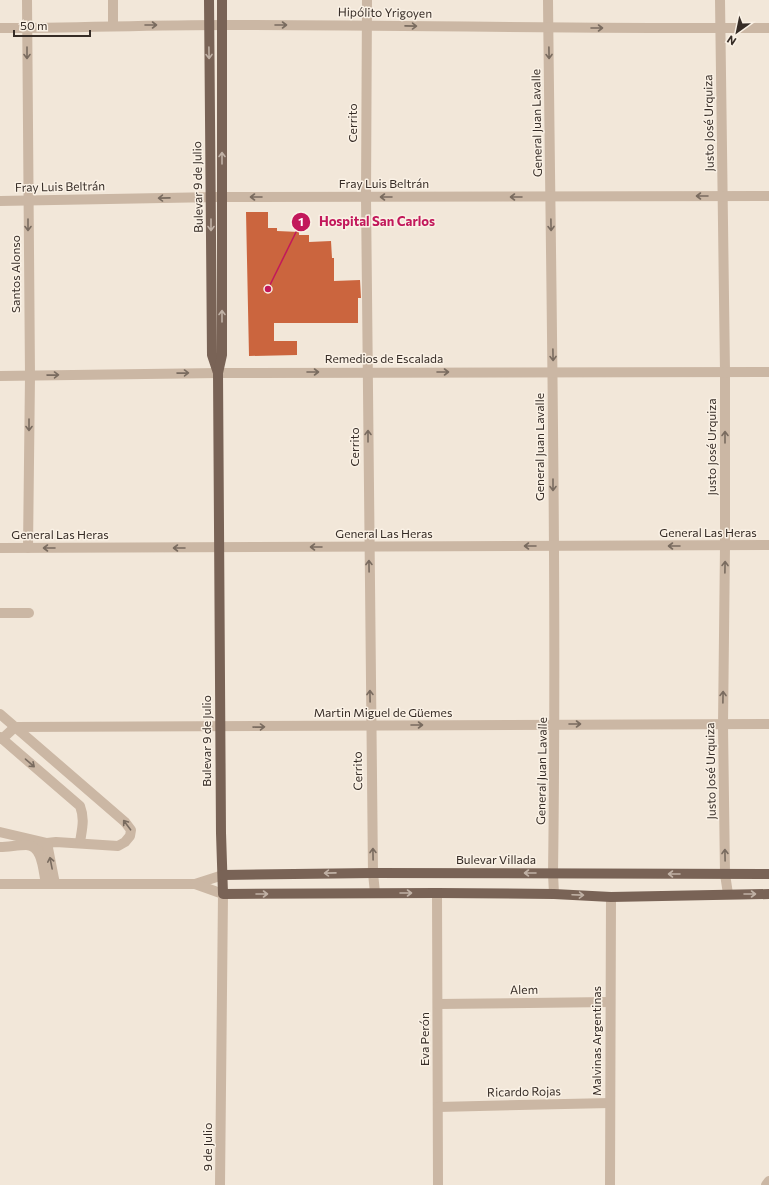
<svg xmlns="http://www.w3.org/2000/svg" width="769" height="1185" font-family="Commissioner,sans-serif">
  <rect width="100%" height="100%" fill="#f2e7d9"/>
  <path fill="#cb653e" d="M246,212H268V228H277V231L299,232V235H309V242L331,241L332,258H334V281L360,280L361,298H358V323H274V341H297V355L249,356Z"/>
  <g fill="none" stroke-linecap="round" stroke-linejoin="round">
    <g stroke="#cbb7a4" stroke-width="10">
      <path d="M27,0L30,376L28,548"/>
      <path d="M367,0L366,197L373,873L375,893"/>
      <path d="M548,0C551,291 557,582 553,874L554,894"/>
      <path d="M720,0L725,372V546L723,725L725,874L728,894"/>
      <path d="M113,26V0"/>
      <path d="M0,28C75,28 149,25 224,25C406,25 587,29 769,28"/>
      <path d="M0,201L217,197L769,196"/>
      <path d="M0,376L218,373L769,372"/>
      <path d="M0,548L769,545"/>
      <path d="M0,613H29"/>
      <path d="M0,714L125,822L131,830L130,836L125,842L118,846L56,842L47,843L39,852"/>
      <path d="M0,737L80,806C85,819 82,829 80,842"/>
      <path d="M2,739L15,727L769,724"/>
      <path d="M0,832L47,843L55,884"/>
      <path d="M0,847C9,847 17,845 26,845C43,845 43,871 46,884"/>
      <path d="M0,884H195L223,875"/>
      <path d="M195,884L223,894L220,1185"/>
      <path d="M437,893L438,1185"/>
      <path d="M438,1004L610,1002"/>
      <path d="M438,1107L610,1103"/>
      <path d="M610,1185L611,897"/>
      <path d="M766,1185L769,1181"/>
    </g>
    <g stroke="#796356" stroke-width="10">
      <path d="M209,0L212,355L218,373"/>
      <path d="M222,0V355L218,373L221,833L223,894L437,893L554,894L611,897L769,894"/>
      <path d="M223,875L373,873L769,874"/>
    </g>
  </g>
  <defs><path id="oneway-shaft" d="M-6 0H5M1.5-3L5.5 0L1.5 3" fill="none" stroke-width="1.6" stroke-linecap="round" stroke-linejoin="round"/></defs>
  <g stroke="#796b5f">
    <use href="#oneway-shaft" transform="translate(151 25)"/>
    <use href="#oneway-shaft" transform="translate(281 25)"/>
    <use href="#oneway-shaft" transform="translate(411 26) rotate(1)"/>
    <use href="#oneway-shaft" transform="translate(597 28)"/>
    <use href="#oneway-shaft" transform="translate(27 53) rotate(90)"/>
    <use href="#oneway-shaft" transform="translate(549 53) rotate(89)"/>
    <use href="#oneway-shaft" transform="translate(702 196) rotate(180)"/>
    <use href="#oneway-shaft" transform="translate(256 197) rotate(180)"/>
    <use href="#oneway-shaft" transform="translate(386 197) rotate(180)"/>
    <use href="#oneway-shaft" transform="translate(516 197) rotate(180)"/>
    <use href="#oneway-shaft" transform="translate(164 198) rotate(179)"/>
    <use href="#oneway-shaft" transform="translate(28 225) rotate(90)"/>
    <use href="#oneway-shaft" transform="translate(551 225) rotate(89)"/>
    <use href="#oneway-shaft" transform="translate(553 355) rotate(89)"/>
    <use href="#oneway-shaft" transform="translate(313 372)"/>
    <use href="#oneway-shaft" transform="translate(443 372)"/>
    <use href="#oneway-shaft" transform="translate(183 373) rotate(-1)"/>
    <use href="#oneway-shaft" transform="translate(53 375) rotate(-1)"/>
    <use href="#oneway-shaft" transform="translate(29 425) rotate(90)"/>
    <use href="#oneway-shaft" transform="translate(368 436) rotate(-90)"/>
    <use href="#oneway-shaft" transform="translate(725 437) rotate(-90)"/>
    <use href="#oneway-shaft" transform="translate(553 485) rotate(90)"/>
    <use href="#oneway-shaft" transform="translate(530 546) rotate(180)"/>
    <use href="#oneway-shaft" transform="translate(674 546) rotate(180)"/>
    <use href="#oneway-shaft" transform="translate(316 547) rotate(180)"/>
    <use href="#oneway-shaft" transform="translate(49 548) rotate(180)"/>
    <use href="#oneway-shaft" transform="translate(179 548) rotate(180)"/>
    <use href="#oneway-shaft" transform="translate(369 566) rotate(-91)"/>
    <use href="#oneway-shaft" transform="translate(725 567) rotate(-89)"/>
    <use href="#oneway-shaft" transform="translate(370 696) rotate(-91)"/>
    <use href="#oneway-shaft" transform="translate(723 697) rotate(-89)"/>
    <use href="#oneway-shaft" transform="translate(575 724)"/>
    <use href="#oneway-shaft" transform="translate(417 725)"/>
    <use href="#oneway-shaft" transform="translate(259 727) rotate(-1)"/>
    <use href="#oneway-shaft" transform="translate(30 763) rotate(41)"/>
    <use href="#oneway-shaft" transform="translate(127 825) rotate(-127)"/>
    <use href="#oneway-shaft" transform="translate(373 854) rotate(-91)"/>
    <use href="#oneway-shaft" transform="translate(725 855) rotate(-91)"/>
    <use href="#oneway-shaft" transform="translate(51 863) rotate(-101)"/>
  </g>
  <g stroke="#c0b1a5">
    <use href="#oneway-shaft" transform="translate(209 53) rotate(89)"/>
    <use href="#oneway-shaft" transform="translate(222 158) rotate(-90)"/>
    <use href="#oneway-shaft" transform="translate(211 225) rotate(90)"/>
    <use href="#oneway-shaft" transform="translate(222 316) rotate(-90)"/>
    <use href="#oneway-shaft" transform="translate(330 873) rotate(179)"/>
    <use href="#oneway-shaft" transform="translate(530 873) rotate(-180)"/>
    <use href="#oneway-shaft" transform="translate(674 874) rotate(-180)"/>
    <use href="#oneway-shaft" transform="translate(406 893)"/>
    <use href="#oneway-shaft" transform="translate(262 894)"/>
    <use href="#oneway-shaft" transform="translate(750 894)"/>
    <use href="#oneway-shaft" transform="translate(578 895) rotate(2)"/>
  </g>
  <g text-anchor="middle" stroke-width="3" stroke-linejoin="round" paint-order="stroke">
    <g font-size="12" fill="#362c26" stroke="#faf1e5">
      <text transform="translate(385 13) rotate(1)" y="4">Hipólito Yrigoyen</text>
      <text transform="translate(353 123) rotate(-90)" y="4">Cerrito</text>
      <text transform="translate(537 123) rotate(-91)" y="4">General Juan Lavalle</text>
      <text transform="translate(709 123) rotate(-91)" y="4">Justo José Urquiza</text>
      <text x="384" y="188">Fray Luis Beltrán</text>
      <text transform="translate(60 187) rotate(-1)" y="4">Fray Luis Beltrán</text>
      <text transform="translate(198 187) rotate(-91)" y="4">Bulevar 9 de Julio</text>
      <text transform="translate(16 274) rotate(-90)" y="4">Santos Alonso</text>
      <text x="384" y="363">Remedios de Escalada</text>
      <text transform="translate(355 447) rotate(-90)" y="4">Cerrito</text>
      <text transform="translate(540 447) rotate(-90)" y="4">General Juan Lavalle</text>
      <text transform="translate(712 447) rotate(-90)" y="4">Justo José Urquiza</text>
      <text x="708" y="537">General Las Heras</text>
      <text x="384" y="538">General Las Heras</text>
      <text x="60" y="539">General Las Heras</text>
      <text x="383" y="717">Martin Miguel de Güemes</text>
      <text transform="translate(207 741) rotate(-90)" y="4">Bulevar 9 de Julio</text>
      <text transform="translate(358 771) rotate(-91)" y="4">Cerrito</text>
      <text transform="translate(542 771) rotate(-89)" y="4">General Juan Lavalle</text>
      <text transform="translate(711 771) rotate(-91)" y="4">Justo José Urquiza</text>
      <text x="496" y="864">Bulevar Villada</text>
      <text transform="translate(524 990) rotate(-1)" y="4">Alem</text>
      <text transform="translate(425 1039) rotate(-90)" y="4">Eva Perón</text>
      <text transform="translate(597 1041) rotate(-90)" y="4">Malvinas Argentinas</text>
      <text transform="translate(524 1092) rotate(-1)" y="4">Ricardo Rojas</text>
      <text transform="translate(208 1147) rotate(-90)" y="4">9 de Julio</text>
    </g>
  </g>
  <path fill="none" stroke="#c2185b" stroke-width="1.5" d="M268 289L301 222"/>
  <g fill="#c2185b" stroke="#faf1e5" stroke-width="1.5">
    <circle cx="268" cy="289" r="4"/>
    <circle cx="301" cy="222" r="10"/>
  </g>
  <g font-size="12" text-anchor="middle" font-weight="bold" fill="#fff">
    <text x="301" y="226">1</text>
  </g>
  <g font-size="13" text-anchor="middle" font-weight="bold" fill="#c2185b" stroke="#faf1e5" stroke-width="3" stroke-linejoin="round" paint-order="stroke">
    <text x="377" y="226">Hospital San Carlos</text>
  </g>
  <g transform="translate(737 32) rotate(213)" stroke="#faf1e5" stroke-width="3" paint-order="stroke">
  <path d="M0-3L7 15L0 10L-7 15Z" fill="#362c26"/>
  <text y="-6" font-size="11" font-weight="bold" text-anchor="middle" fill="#362c26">N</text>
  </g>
  <path d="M14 30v6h76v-6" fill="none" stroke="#362c26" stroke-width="2"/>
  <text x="20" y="30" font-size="12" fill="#362c26" stroke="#faf1e5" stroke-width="3" paint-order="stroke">50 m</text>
</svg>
